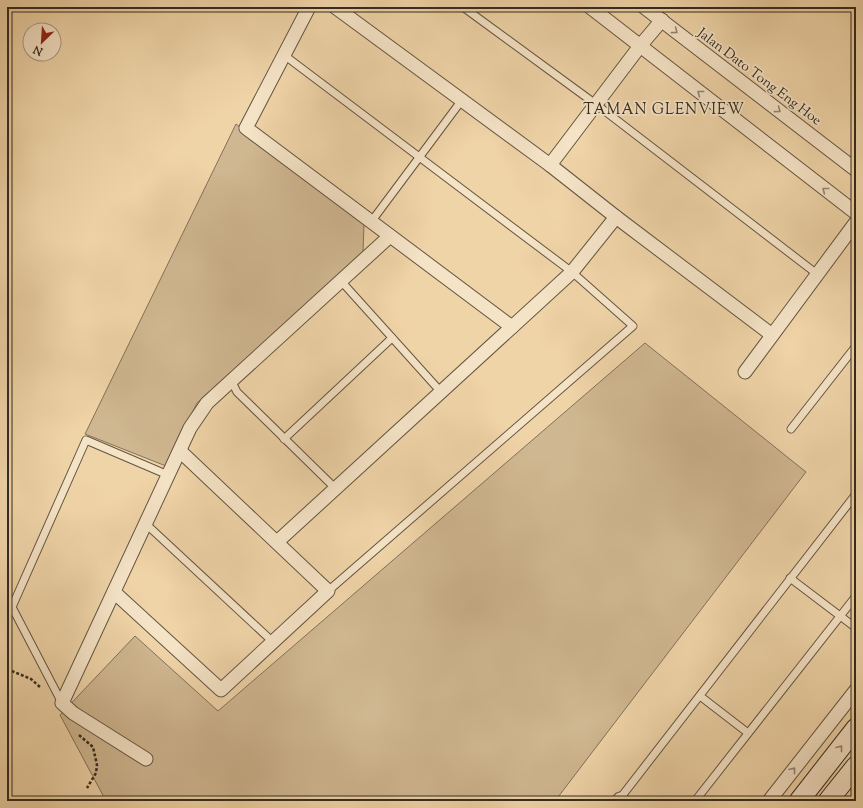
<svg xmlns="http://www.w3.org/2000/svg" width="863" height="808" font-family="'Sorts Mill Goudy',serif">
  <rect width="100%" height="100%" fill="#efd4a8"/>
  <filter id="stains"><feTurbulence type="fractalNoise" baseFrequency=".005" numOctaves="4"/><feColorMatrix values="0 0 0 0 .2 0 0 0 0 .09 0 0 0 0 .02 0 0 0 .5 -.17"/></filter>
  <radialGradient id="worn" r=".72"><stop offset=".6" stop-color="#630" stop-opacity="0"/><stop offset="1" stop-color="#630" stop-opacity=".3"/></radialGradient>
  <g fill="#cfb791" stroke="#827159">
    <path d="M236,124L364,224L363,252L197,403L166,466L85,434Z"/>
    <path d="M645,343L806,472L555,801H106L60,715L135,636L218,711Z"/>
  </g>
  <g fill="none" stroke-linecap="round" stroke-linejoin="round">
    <g stroke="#635543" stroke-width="9">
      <g id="service">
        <path d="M463,7L597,105L817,274"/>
        <path d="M765,7H767"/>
        <path d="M284,55L572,272L633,326L328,591"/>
        <path d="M371,222L462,100"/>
        <path d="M341,281L441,392"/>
        <path d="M231,380L237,392L335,488"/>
        <path d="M791,429L856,346"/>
        <path d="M284,439L392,338"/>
        <path d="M146,524L273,642"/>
        <path d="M790,578L856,628"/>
        <path d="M700,696L748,733"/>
        <path d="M62,703L12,607L86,440L168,475"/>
        <path d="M618,801L856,494"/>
        <path d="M695,801L856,596"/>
      </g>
    </g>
    <g stroke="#635543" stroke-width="15">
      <g id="minor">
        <path d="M309,7L246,128L512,327"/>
        <path d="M335,7L550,165L616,217L772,335"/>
        <path d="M590,7L856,213"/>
        <path d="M644,7L856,170"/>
        <path d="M550,165L640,46L662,20"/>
        <path d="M745,372L856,222"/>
        <path d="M277,542L572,272L616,217"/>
        <path d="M114,592L221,690L328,591L180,451"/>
        <path d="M146,759L73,713L62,703L190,428L207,403L390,236"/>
        <path d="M620,799L623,801"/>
        <path d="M769,801L856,690"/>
      </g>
    </g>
    <g stroke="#342b21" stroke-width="21">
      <g id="secondary">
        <path d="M799,801L856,728"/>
        <path d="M828,801L856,766"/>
      </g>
    </g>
    <g stroke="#342b21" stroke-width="2.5" stroke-dasharray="3 2" stroke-linecap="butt">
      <path d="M7,669L31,679L41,688"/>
      <path d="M79,735L93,747L97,765L96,773L87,788"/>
    </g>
    <use href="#service" stroke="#f5e3c6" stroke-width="7"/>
    <use href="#minor" stroke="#f5e3c6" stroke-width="13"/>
    <use href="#secondary" stroke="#f5e3c6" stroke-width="19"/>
  </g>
  <defs><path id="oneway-chevron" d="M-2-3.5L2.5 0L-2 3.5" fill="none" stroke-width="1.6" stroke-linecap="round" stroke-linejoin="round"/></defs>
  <g stroke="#948774">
    <use href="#oneway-chevron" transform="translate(675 31) rotate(37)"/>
    <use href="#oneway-chevron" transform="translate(700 93) rotate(-142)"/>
    <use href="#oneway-chevron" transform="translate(778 110) rotate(37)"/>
    <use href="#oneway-chevron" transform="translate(825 190) rotate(-142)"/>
    <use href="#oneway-chevron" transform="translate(840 748) rotate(-52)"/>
    <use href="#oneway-chevron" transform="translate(793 770) rotate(-52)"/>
  </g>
  <g text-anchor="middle" stroke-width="3.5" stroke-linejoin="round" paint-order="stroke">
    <g font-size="14" fill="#342b21" stroke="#f5e3c6">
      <text transform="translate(760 76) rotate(37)" y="5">Jalan Dato Tong Eng Hoe</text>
    </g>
    <g font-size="15" letter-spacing="1" fill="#342b21" stroke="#f5e3c6">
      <text x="664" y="114">TAMAN GLENVIEW</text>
    </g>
  </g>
  <rect width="863" height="808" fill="none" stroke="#efd4a8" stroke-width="24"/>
  <rect x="8" y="8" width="847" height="792" fill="none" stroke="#342b21" stroke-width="2"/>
  <rect x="12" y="12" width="839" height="784" fill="none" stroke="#342b21"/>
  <g transform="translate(42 42) rotate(205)"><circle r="19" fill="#f5e3c6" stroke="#a89984"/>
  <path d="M0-3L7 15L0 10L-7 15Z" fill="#8f2418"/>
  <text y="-6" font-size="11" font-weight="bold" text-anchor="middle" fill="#342b21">N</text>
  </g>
  <rect width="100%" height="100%" filter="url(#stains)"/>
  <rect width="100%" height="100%" fill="url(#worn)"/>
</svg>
